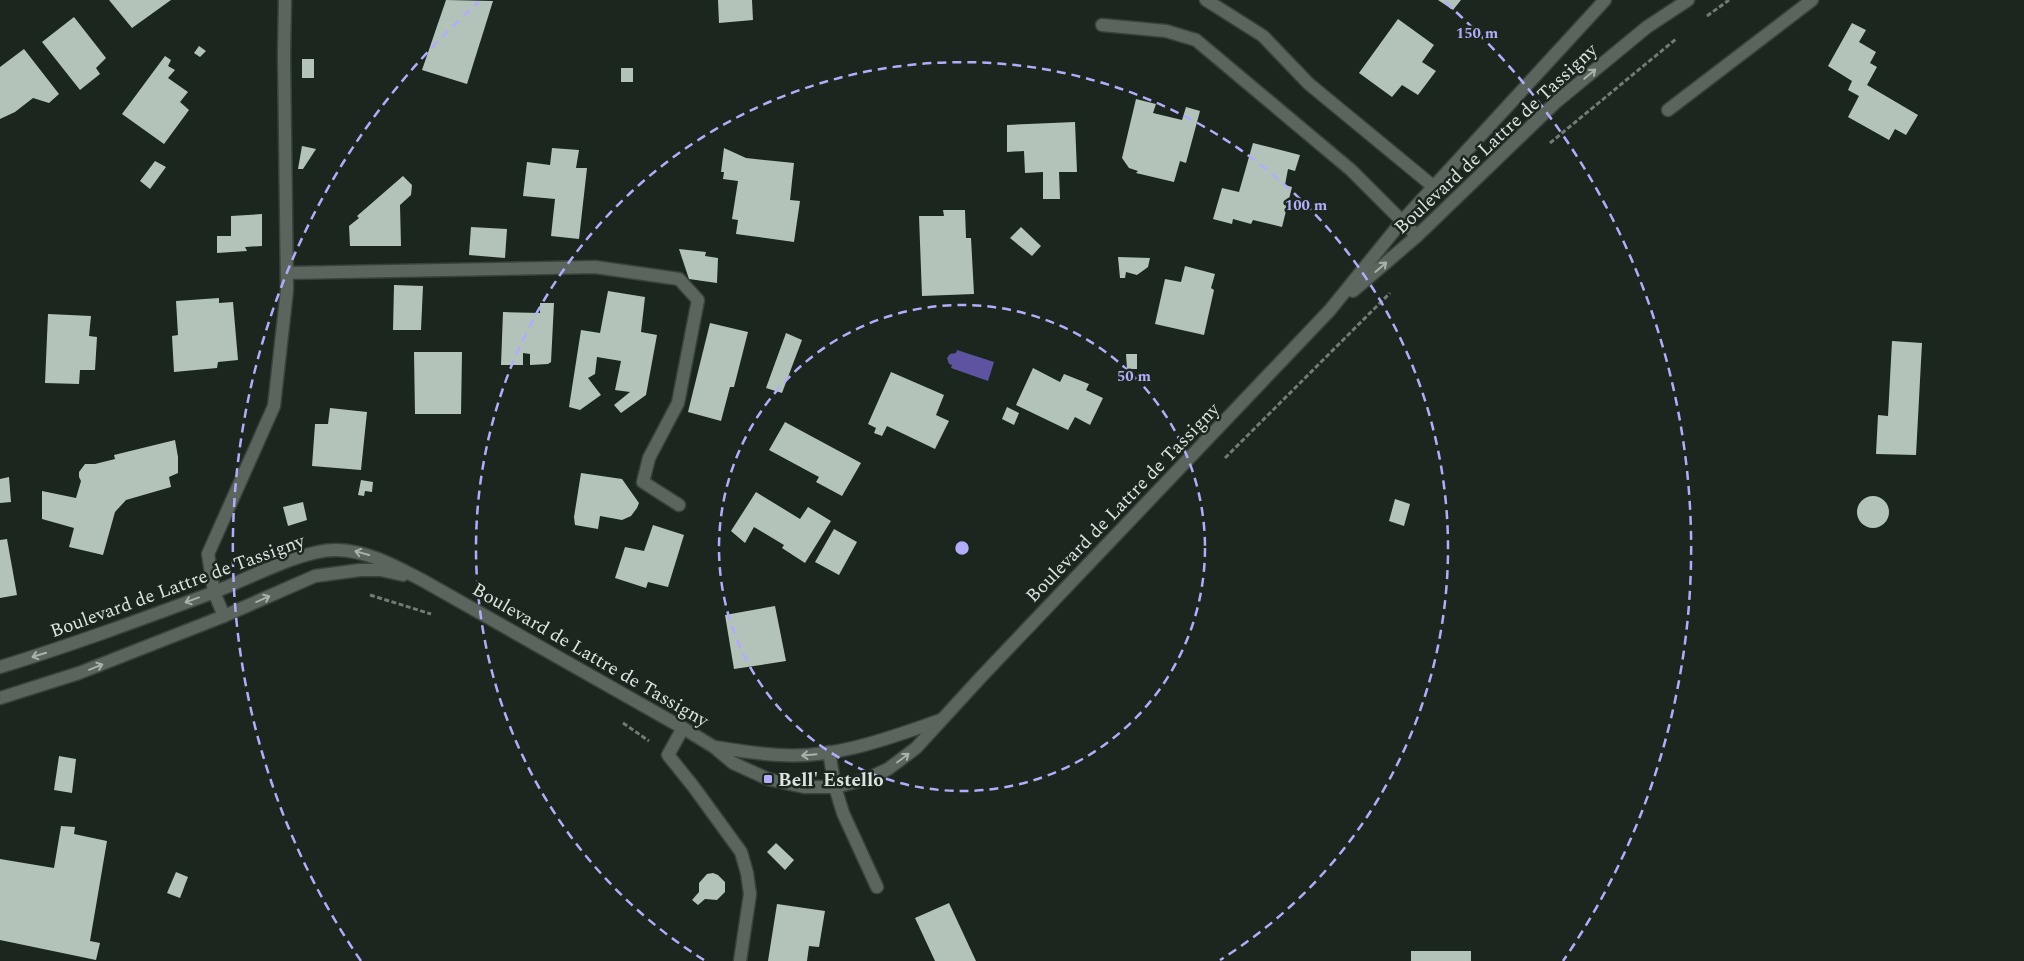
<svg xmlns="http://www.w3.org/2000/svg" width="2024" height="961" font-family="Spectral,serif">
  <rect width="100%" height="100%" fill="#1b261f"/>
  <path fill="#5e53a0" d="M957,350L994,362L988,381L951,368L952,365L949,364L947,358L950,354L956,353Z"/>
  <g fill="#b4c3b9">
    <path d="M109,0H171L132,28Z"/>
    <path d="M446,0L493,1L467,84L422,70Z"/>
    <path d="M718,0H752L753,20L719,23Z"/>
    <path d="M1438,0H1461L1453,10Z"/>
    <path d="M74,17L106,58L96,68L100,74L80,90L42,42Z"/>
    <path d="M1398,19L1434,45L1422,62L1436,71L1418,95L1402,85L1392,97L1359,73Z"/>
    <path d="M1852,23L1866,30L1859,42L1876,52L1870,63L1877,67L1867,85L1918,115L1906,135L1895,129L1889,140L1848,117L1859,96L1848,90L1852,81L1828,66Z"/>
    <path d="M199,46L206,51L200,57L194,53Z"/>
    <path d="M24,49L59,94L49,103L33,98L15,112L0,119V67Z"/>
    <path d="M165,56L171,60L168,66L175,70L168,78L188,92L180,102L189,110L164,144L122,114Z"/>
    <rect x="302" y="59" width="12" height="19"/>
    <rect x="621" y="68" width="12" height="14"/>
    <path d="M1136,99L1156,104L1153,113L1182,120L1186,107L1200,111L1186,163L1180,161L1174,182L1136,173L1138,171L1129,168L1122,158Z"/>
    <path d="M1075,122L1077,172H1059L1060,199H1043V172L1025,173L1024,151L1007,152V125Z"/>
    <path d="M1253,143L1300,155L1295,171L1288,169L1285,185L1292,187L1282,227L1253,220L1251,224L1233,219L1232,224L1213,219L1222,188L1239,192Z"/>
    <path d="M302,146L316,149L303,169H298Z"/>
    <path d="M552,148L579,150L576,168H587L579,239L551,236L555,199L523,196L527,162L550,165Z"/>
    <path d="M724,148L746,158L794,163L790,200L800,201L794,242L736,234L738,220L732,219L738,181L723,179L724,172H721Z"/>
    <path d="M155,161L166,167L150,189L140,181Z"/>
    <path d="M403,176L412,185L411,195L400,205L401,246H350L349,226L359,218L357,216Z"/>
    <path d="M943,210H965L966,238H971L974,294L922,296L919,216H944Z"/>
    <path d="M262,214V246L245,247L247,251L217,253V236H231V216Z"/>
    <path d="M471,227L507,229L505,258L469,255Z"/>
    <path d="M1021,227L1041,246L1032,256L1010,238Z"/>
    <path d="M679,249L706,252L705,256L718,258L717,283L689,279Z"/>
    <path d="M1118,257L1150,258L1148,267L1137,275L1126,272L1125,278H1120Z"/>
    <path d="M1185,266L1215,274L1211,288L1214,290L1204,335L1155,324L1165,279L1181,282Z"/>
    <path d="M394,285L423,286L421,330H393Z"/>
    <path d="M608,291L645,297L641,332L657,335L646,395L621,413L614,405L630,392L615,390L621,361L597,357L595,374L588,378L601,395L580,410L569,407L581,330L600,333Z"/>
    <path d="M219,298V303L233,302L238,360L218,362L217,368L174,372L172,336L178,335L176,301Z"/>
    <path d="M540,303H554L551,362L548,364L530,365V354L523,353V365H501L503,312L540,313Z"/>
    <path d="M48,314L91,316L89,336L97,337L95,370H80L79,384L45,383Z"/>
    <path d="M710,323L748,332L734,387H730L721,421L688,412Z"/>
    <path d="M786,333L802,340L782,393L766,388Z"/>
    <path d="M1892,341L1922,343L1916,455L1876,454L1878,415L1888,416Z"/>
    <path d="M414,352H462L461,414H415Z"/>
    <path d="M1126,354H1137V369H1127Z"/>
    <path d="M1033,368L1060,382L1064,374L1089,384L1086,390L1103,398L1090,425L1075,417L1068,430L1016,405Z"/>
    <path d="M891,372L944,395L936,415L949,421L935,449L887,426L882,436L874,433L876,428L868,424Z"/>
    <path d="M1007,407L1019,413L1014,425L1002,419Z"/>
    <path d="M330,408L367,412L361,470L312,466L315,424H328Z"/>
    <path d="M785,422L861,463L842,496L816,482L819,477L769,450Z"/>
    <path d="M175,440L178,457V473L169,477L171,487L126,500L115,512L103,555L69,547L74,528L42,519V491L76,498L81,481L79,477V472L85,464H95L115,459L114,455Z"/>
    <path d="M581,473L622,479L639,503L637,508L631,516L622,520L600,516L598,529L575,525L574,517Z"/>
    <path d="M9,477L11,502L0,503V479Z"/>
    <path d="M361,480L373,482L372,492L365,491L364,496L358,495Z"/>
    <path d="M756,492L800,519L808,507L831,521L805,563L782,548L784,545L754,527L745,543L731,531Z"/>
    <circle cx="1873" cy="512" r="16"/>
    <path d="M1395,499L1410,504L1404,526L1389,521Z"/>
    <path d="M303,502L307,520L288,526L283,507Z"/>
    <path d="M653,525L684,535L668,587L648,582L646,588L615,578L625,547L644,551Z"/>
    <path d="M834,529L857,542L839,575L815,562Z"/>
    <path d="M7,539L17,595L0,598V540Z"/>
    <path d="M775,606L786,661L734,669L725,615Z"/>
    <path d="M59,756L76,759L72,793L54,790Z"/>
    <path d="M61,826L75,827L74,834L107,841L90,941L100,943L96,960L0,940V859L54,868Z"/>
    <path d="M776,843L794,860L785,870L767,852Z"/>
    <path d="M176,872L188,877L180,898L167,893Z"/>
    <path d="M713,873L718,875L725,882V892L717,900L705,899L698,905L692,900L699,892V883L707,874Z"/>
    <path d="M949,903L976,961H935L915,918Z"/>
    <path d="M777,904L825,911L819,947L809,946L807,961H768Z"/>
    <rect x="1411" y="951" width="60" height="10"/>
  </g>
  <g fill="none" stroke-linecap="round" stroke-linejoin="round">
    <g stroke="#39423c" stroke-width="15">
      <g id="minor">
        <path d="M1206,0L1263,36L1309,84L1434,187"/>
        <path d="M1102,25L1166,31L1196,40L1351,170L1417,236"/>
        <path d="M1668,110L1812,0"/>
        <path d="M287,273L595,267L679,279L698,300L678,403L649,458L643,482L679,505"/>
        <path d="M1353,291L1417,236L1556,102L1647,27L1688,0"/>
        <path d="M224,616L214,592L208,554L274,406L287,290L284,55L285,0"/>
        <path d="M0,667C72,645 142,619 212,593C246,580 302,549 337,550C369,551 395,566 422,580L683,728L714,747L733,763L768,779L804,787H835L864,780L888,769L916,748L982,676L1330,310L1403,220L1605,0"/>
        <path d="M0,698L79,673L224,616L315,576L360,570H381L403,575"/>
        <path d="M683,728L668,755L693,786L741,852L747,873L750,894L740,961"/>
        <path d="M714,747C736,750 757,754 779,755C835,759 889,738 941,720"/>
        <path d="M829,752L835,787L843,813L877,887"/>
      </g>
    </g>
    <g stroke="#717b75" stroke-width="3" stroke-dasharray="5 2.5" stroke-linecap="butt">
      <path d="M1707,16L1729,0"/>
      <path d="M1550,143L1676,39"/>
      <path d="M1225,458L1390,293"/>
      <path d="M370,595L431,614"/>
      <path d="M623,723L649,741"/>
    </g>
    <use href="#minor" stroke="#59655d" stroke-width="12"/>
  </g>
  <defs><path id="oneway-shaft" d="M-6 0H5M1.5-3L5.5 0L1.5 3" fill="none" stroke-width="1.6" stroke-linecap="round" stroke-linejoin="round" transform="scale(1.25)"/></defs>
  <g stroke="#a8b1ab">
    <use href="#oneway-shaft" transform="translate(1590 74) rotate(-40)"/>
    <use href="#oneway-shaft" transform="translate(1381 267) rotate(-41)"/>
    <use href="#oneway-shaft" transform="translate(362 553) rotate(-165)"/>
    <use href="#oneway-shaft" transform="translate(263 599) rotate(-24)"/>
    <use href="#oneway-shaft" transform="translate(192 600) rotate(160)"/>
    <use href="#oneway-shaft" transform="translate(39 655) rotate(163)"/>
    <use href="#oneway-shaft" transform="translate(96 667) rotate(-22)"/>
    <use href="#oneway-shaft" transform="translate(809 755) rotate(175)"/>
    <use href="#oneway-shaft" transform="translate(903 758) rotate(-37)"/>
  </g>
  <g fill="none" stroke="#b3adf9" stroke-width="2.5" stroke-dasharray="9 6">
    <circle cx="962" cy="548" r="243"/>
    <path d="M704 960A486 486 0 1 1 1220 960"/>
    <path d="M361 961A729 729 0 0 1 479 2M1445 2A729 729 0 0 1 1563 961"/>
  </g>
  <rect fill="#b3adf9" stroke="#1b261f" stroke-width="2" x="763" y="774" width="10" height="10" rx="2.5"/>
  <g text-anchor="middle" stroke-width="5" stroke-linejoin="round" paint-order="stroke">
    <g font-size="19" fill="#dce4df" stroke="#1b261f">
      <text transform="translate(1495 138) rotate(-43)" y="7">Boulevard de Lattre de Tassigny</text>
      <text transform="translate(1122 502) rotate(-46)" y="7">Boulevard de Lattre de Tassigny</text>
      <text transform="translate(177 585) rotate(-20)" y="7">Boulevard de Lattre de Tassigny</text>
      <text transform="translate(591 654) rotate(30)" y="7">Boulevard de Lattre de Tassigny</text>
    </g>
    <g font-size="19" font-weight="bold" fill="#dce4df" stroke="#1b261f" text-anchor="start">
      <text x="778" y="786">Bell' Estello</text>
    </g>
  </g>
  <circle cx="962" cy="548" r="8" fill="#b3adf9" stroke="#1b261f" stroke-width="2.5"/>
  <g font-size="15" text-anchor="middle" font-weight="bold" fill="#b3adf9" stroke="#1b261f" stroke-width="5" stroke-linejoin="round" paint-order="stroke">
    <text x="1477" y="38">150 m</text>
    <text x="1306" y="210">100 m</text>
    <text x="1134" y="381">50 m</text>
  </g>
</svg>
